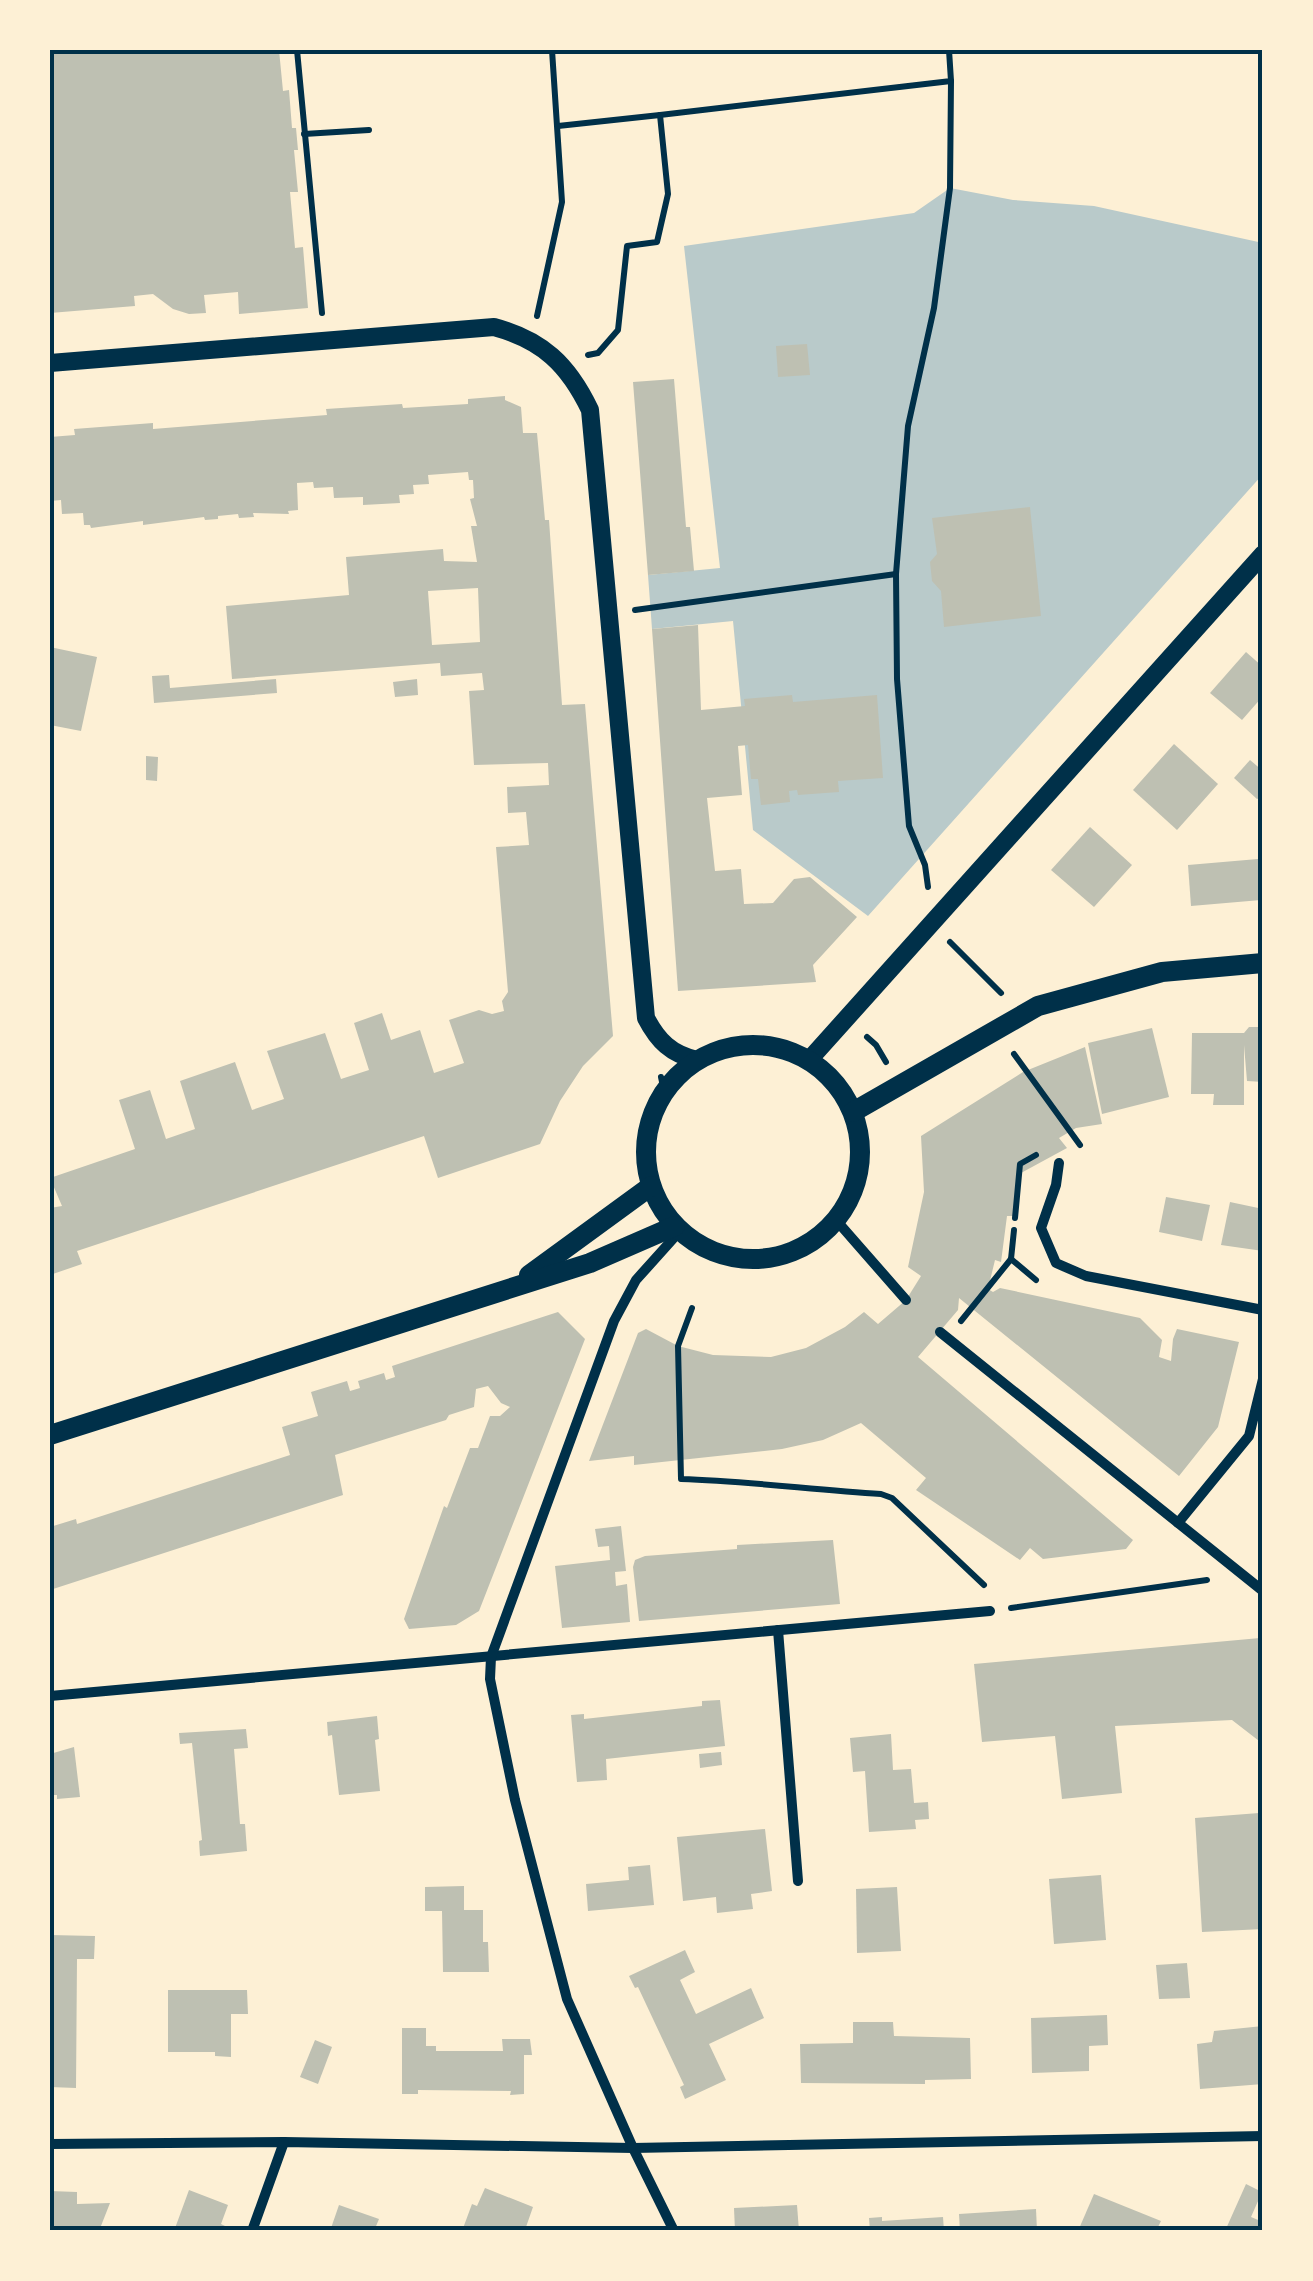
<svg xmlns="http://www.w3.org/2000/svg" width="1313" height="2281" font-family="'Roboto Serif',serif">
  <rect width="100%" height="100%" fill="#fdf0d5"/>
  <path fill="#b9caca" d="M950,188L1013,200L1094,206L1263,243V474L868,916L753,830L733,621L652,629L648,575L720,568L684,246L914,213Z"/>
  <g fill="#bec0b2" fill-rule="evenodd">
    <path d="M50,50H279L283,91L289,90L292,128H296L298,150H294L298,192H290L295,248L303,247L308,308L239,314L238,292L204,295L206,313L189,314L173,309L153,294L134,296L135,306L50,313Z"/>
    <path d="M807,344L810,375L778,377L776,346Z"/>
    <path d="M674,379L686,527H690L694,571L648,575L633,382Z"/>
    <path d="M505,396V400L521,407L523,433H537L545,520H549L562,705L585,704L613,1036L583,1066L560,1101L540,1144L438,1178L424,1136L77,1251L82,1264L50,1275V1208L62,1206L50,1178L135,1149L119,1100L150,1090L166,1139L195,1129L180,1081L235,1062L252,1110L284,1099L267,1051L325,1033L341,1079L369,1070L354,1023L382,1013L391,1040L420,1030L434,1073L464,1063L449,1020L479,1010L492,1014L504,1011L502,1001L508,992L496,847L529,845L526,812L508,813L507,787L549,785L548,763L474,765L469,691L484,690L482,673L441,676L440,663L232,679L226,606L349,595L346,557L443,549L444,561L477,562L471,526H477L470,499L474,498L473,480H469L468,472L428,475L429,484L413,485L414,494L399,495L400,503L363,505V497L334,498L333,487L314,488L313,482L297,483L298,510L288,511L289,514L253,513L254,517L239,518L238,514L218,516V519L205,520L204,517L143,525V521L91,528L90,525H84L83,513L62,514L61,500L50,501V437L75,435L74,429L153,423V429L327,415L326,409L402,404L403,408L468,404V399ZM478,588L480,642L432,645L428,591Z"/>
    <path d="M1030,507L1041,616L944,627L941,591L932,581L930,562L937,554L932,518Z"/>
    <path d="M698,625L701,710L745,706L744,699L792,695L793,702L877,695L883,778L838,781L839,792L798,795L797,790L789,791L790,802L761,805L758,779H751L748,745L738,746L742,795L707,798L715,871L741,869L744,904L773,903L794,879L810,877L857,917L813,965L816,982L678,991L652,629Z"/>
    <path d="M50,647L97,657L81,731L50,725Z"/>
    <path d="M1246,652L1263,667V696L1242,720L1210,693Z"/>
    <path d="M169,675L170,688L276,679L277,693L154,703L152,676Z"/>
    <path d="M417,679L418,695L395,697L393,682Z"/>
    <path d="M1174,744L1218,784L1177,830L1133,790Z"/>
    <path d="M146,756L158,757L157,781L146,780Z"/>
    <path d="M1250,760L1263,771V796L1257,799L1234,778Z"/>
    <path d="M1090,827L1132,865L1094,907L1051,870Z"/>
    <path d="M1258,859L1261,900L1191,906L1188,865Z"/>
    <path d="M1249,1027H1263V1082L1247,1081L1244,1045V1105H1213L1214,1094H1191L1192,1033H1244Z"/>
    <path d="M1152,1028L1169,1097L1102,1114L1088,1043Z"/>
    <path d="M1085,1047L1102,1124L1076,1128L1059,1138L1067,1148L1021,1173L1014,1216H1007L1001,1262L995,1260L988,1289L993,1292L1000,1288L1140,1318L1162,1340L1159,1357L1171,1361L1173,1339L1177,1329L1239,1342L1218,1427L1179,1476L959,1298L958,1310L918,1357L1133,1540L1126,1549L1043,1559L1030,1548L1020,1560L916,1490L926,1478L861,1423L823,1440L782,1449L634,1465V1456L589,1461L638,1333L646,1329L678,1346L713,1355L771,1357L806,1348L845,1327L864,1312L878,1324L906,1300L921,1276L908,1267L924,1192L921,1136L1023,1072Z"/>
    <path d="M1166,1197L1210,1205L1202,1241L1159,1232Z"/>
    <path d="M1230,1202L1263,1209V1251L1221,1245Z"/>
    <path d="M558,1312L585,1339L479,1611L456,1625L409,1629L404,1619L444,1506L447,1508L470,1448H478L490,1416H500L510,1407L501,1403L488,1386L476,1389L474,1407L449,1415L446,1420L335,1455L343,1495L50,1590V1527L76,1519L77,1524L290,1455L282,1427L318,1416L311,1392L347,1381L350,1391L360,1388L358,1381L384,1373L386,1380L395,1377L392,1366Z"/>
    <path d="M621,1526L626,1571L615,1572L616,1586L627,1584L630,1622L562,1628L555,1566L610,1560L609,1546L598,1547L595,1529Z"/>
    <path d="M833,1540L840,1604L639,1621L633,1567L635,1560L645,1556L737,1549V1545Z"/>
    <path d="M1260,1638L1263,1641V1744L1232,1720L1115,1726L1122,1793L1062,1799L1055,1736L982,1742L974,1664Z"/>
    <path d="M720,1700L725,1746L606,1759L607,1780L577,1782L571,1715L584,1714V1719L702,1706V1701Z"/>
    <path d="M377,1716L379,1739L375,1740L380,1791L339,1795L332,1735L328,1736L327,1722Z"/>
    <path d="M246,1729L248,1748L234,1749L240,1824H245L247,1851L200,1856L199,1841L202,1840L192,1743L180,1744L179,1733Z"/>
    <path d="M891,1734L893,1770L911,1769L914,1803L928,1802L929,1819L915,1820L916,1829L869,1832L865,1771L853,1772L850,1738Z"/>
    <path d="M74,1747L80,1797L57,1799V1795H50V1754Z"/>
    <path d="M721,1752L722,1765L700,1768L699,1754Z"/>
    <path d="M1259,1813L1263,1929L1202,1932L1195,1818Z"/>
    <path d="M765,1829L772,1891L751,1894L753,1909L717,1913L716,1897L683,1901L677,1837Z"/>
    <path d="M650,1865L654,1905L588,1911L586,1884L629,1880L628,1867Z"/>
    <path d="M1101,1875L1106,1940L1054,1944L1049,1879Z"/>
    <path d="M464,1886V1910H483V1942H488L489,1972H443L442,1911H425V1887Z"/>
    <path d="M897,1887L901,1951L857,1953L856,1889Z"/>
    <path d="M50,1935L95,1936L94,1959H77L76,2088L50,2087Z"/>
    <path d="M685,1950L695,1972L680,1980L696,2014L751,1988L764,2018L709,2044L726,2080L685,2099L680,2087L684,2085L638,1987L635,1988L629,1976Z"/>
    <path d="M1187,1963L1190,1998L1159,1999L1156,1965Z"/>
    <path d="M168,1990H247L248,2014H231V2057L215,2056V2052H168Z"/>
    <path d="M1107,2015L1108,2045L1089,2046V2071L1032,2073L1031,2018Z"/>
    <path d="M853,2022H893L894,2036L970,2038L971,2079L925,2080V2084L801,2083L800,2044L853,2043Z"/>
    <path d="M1263,2026V2084L1200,2089L1197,2044L1212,2042L1214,2031Z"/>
    <path d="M402,2028H426V2046H436V2051H503L502,2039H530L532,2055H524V2094L510,2095L511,2091L418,2090V2094H402Z"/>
    <path d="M315,2040L332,2047L318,2084L300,2077Z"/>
    <path d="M1246,2184L1262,2192L1251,2217L1263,2222V2231H1225Z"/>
    <path d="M485,2188L533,2207L526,2227L534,2231H462L472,2204L477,2206Z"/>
    <path d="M189,2190L228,2205L221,2224L229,2228L228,2231H174Z"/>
    <path d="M50,2191L77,2192V2204L110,2203L99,2231H50Z"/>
    <path d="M1094,2194L1161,2221L1156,2231H1078Z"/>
    <path d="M339,2205L379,2219L374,2231H330Z"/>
    <path d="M797,2205L799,2231H735L734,2208Z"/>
    <path d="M1036,2209L1037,2231H960L959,2214Z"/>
    <path d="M882,2217V2221L943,2217L944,2231H870L869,2218Z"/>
  </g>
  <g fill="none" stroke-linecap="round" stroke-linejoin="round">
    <g stroke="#003049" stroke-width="6">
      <path d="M297,50L322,313"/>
      <path d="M558,126L660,115"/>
      <path d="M304,134L369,130"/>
      <path d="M537,316L562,202L552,50"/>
      <path d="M588,355L598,353L618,330L627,246L657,242L668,194L660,115L951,81L949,50"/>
      <path d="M635,610L896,574"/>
      <path d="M928,887L925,865L909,826L897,679L896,574L908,426L934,308L950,188L951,81"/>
      <path d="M950,942L1001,993"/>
      <path d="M867,1037L876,1045L886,1062"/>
      <path d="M1014,1054L1080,1145"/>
      <path d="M661,1077L664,1091"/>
      <path d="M1015,1218L1020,1164L1036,1155"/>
      <path d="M1011,1259L1014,1230"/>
      <path d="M692,1308L678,1346L681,1479C748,1481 814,1490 881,1494L892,1498L984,1585"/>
      <path d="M961,1321L1011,1259L1036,1280"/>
      <path d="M1011,1608L1207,1580"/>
    </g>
    <g stroke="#003049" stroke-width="10">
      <path d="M1059,1163L1056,1185L1041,1228L1056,1263L1086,1276L1263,1310"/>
      <path d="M836,1220L906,1300"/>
      <path d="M940,1332L1263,1591"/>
      <path d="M1178,1523L1249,1436L1263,1379"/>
      <path d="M778,1630L798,1881"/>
      <path d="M50,1696L990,1611"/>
      <path d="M50,2144L284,2142L633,2148L1263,2136"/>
      <path d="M252,2231L284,2142"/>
      <path d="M674,2231L633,2148L567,1999L515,1800L490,1679L491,1657L614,1321L636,1280L680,1231"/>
    </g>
    <g stroke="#003049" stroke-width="18">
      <path d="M50,363L494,327C542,340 568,364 590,410L646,1018C658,1041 671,1054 697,1060"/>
      <path d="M809,1060L1263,554"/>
    </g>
    <g stroke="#003049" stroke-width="20">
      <circle cx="753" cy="1152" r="107"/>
      <path d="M853,1112L1038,1006L1162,972L1263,963"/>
      <path d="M529,1275L651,1186"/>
      <path d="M50,1435L590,1263L675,1226"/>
    </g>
  </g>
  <rect width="1313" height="2281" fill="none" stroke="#fdf0d5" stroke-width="105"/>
  <rect x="52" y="52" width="1208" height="2176" fill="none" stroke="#003049" stroke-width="4"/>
</svg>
